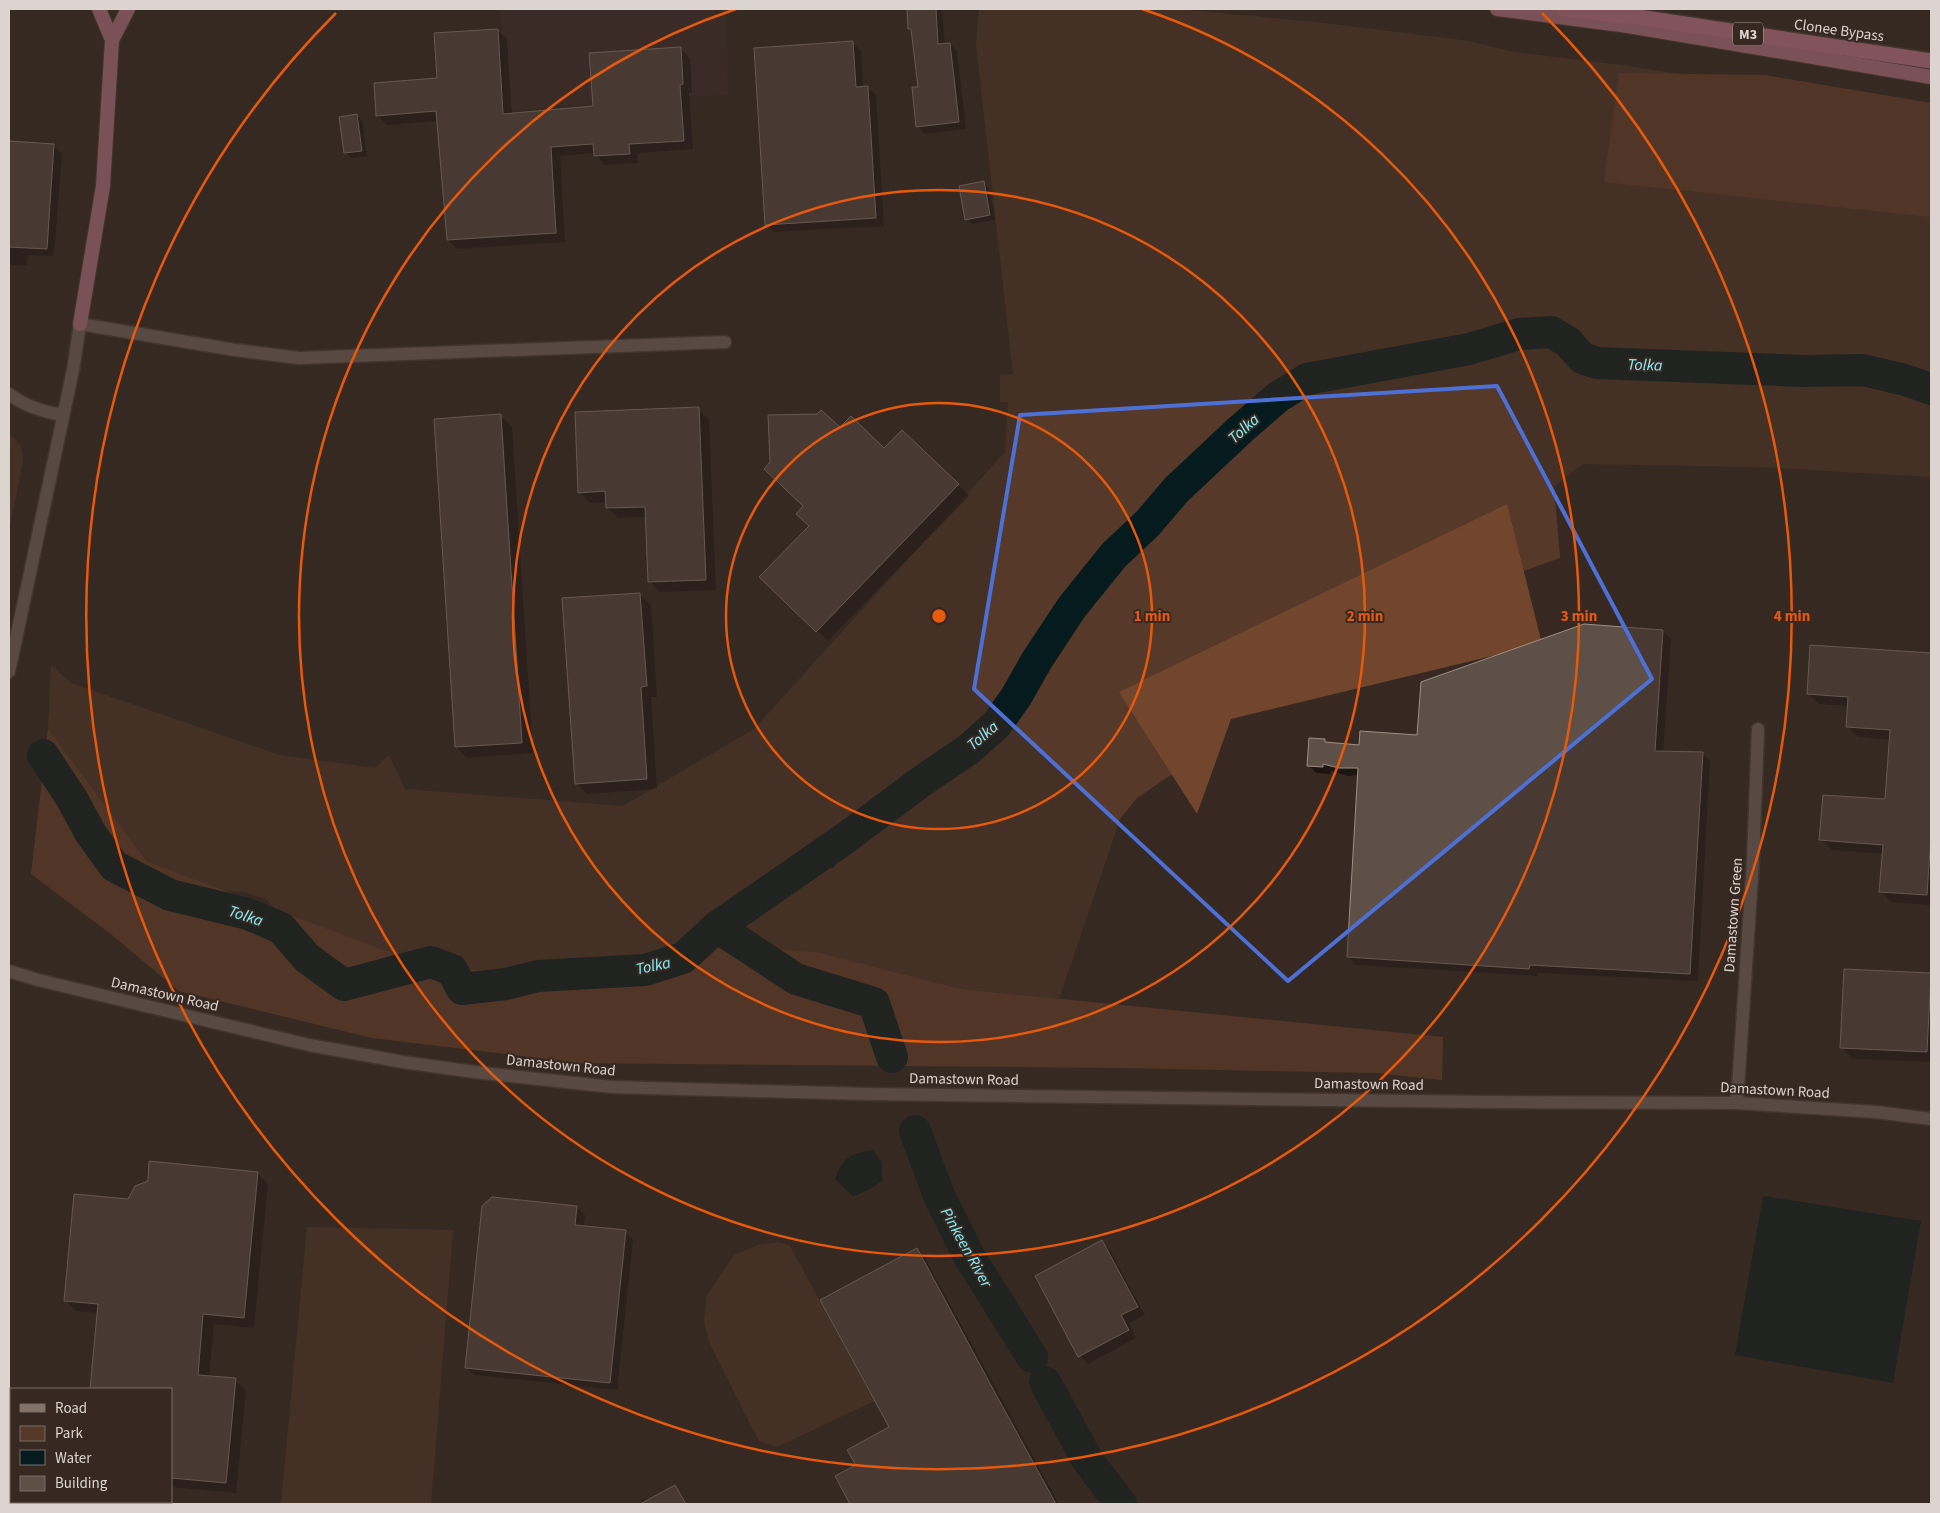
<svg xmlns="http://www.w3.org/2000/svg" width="1940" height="1513" font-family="'Source Sans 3',sans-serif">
  <rect width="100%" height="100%" fill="#372922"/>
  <path fill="#422e2d" d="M500,9H725L728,95L685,96L507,110Z"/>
  <g fill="#563929">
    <path d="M980,9H1177L1324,23L1469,41L1514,52L1629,66L1931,114V384L1884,365L1616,359L1587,352L1566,335L1541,327L1496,335L1442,351L1311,369L1279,390L1200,455L1084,584L1042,636L1012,693L991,724L946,760L703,933L670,958L643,966L597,968L531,974L464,985L314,951L266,899L244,892L212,890L138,862L48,729L51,665L71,683L279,755L375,768L389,755L405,789L623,806L754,729L1005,452L1008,402H1000V375L1013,374L976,44L979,10Z"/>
    <path d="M1534,339L1552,343L1568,363L1618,375L1706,374L1764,383L1860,384L1917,397L1931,403V477L1759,467L1583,464L1554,486L1560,558L1297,653L1174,773L1137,798L1120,819L1059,999L961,989L816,952L758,948L719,937L746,924L827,868L948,779L1011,726L1062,635L1181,499L1288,399L1316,383L1423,371L1457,365L1515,340Z"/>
    <path d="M9,434L21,446L23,460L9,531Z"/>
    <path d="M307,1227L453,1230L431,1504H281Z"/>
    <path d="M779,1242L790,1246L874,1401L777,1447L759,1441L709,1342L704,1321L707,1295L734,1255L758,1245Z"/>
  </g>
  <g fill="#72462d">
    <path d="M1619,73L1764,75L1931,103V217L1604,182Z"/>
    <path d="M1507,504L1542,644L1231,719L1197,814L1119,692Z"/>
    <path d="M48,729L147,862L432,968L660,978L719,937L758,948L816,952L961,989L1443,1037L1442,1080L1376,1073L1124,1068L580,1063L372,1038L179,991L112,935L31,874Z"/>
  </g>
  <g fill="#051b1e">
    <path d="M873,1150L882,1162V1181L872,1188L853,1197L835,1179C843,1156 851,1154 873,1150Z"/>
    <path d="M1763,1196L1921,1221L1893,1383L1735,1355Z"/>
  </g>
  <g fill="#0007">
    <path d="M908,9H942L945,45L950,44L957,51L966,129L925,134L917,126L919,88L912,31L909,29Z"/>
    <path d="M497,30L507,39L512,114L594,108L680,48L690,58L692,93H689L693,149L638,153V163L604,165L595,153L560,156L565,242L457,249L448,240L438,121L387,125L378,116L438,79Z"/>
    <path d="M853,43L861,51L863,88L868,87L876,95L884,226L774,232L766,224Z"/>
    <path d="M357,115L362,121L367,156L351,158L346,153L341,118Z"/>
    <path d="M9,142L54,146L62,154L54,256L28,255L27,266L9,265Z"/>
    <path d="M984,183L989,188L995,220L972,224L967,219Z"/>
    <path d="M698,409L709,420L716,590L660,592L649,581L646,517L618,518L607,508V502L590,503L579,492Z"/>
    <path d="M501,416L512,427L533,753L467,758L456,747Z"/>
    <path d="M840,429L884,450L902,431L969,496L828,641L761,577L810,526L805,507Z"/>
    <path d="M640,594L651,605L657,697H651L657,789L587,794L576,783Z"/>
    <path d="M1663,631L1671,639L1663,753H1702L1710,761L1698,981L1538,973L1537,976L1356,965L1348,957L1359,775L1348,776L1331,771L1330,774L1316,773L1308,765L1324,740L1328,744L1360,746L1418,737Z"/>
    <path d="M1811,646L1931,655V905L1891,902L1881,891L1883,854L1832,850L1821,839L1886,801L1891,740L1858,737L1847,726L1848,706L1819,704L1808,693Z"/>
    <path d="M1931,974V1062L1853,1059L1842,1048Z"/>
    <path d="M257,1173L268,1184L254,1328L214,1324L209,1377L235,1380L246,1391L236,1493L171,1487V1389H91L98,1313L76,1311L65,1300L128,1200Z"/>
    <path d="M576,1207L585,1215L583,1227L625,1232L633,1240L617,1390L474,1375L466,1367Z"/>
    <path d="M1102,1242L1110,1250L1145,1315L1129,1323L1136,1338L1088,1364L1080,1356Z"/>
    <path d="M917,1250L925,1258L1059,1504H852L837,1477L857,1466L890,1428Z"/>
    <path d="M674,1486L687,1504H642L640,1499L650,1500Z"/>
  </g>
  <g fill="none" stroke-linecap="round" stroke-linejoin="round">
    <path stroke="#051b1e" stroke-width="5.5" d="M824,853L832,865"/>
    <g stroke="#051b1e" stroke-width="32">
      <path d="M43,755L72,799L91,834L114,866L170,895L248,914L281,928L307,958L344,985L431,962L452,970L462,989L506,984L538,976L645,970L683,958L717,927L847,837L922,781L969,749L996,725L1016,697L1037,660L1072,607L1114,555L1148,523L1176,490L1241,429L1278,397L1307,379L1469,349L1519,334L1551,332L1568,342L1582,358L1597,363L1803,371L1863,370L1905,380L1931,389"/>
      <path d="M717,927L796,979L874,1003L892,1057"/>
      <path d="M915,1131L940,1198L969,1256L1032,1357"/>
      <path d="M1045,1382L1088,1461L1121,1504"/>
    </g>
  </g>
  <g fill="#5e4f47" stroke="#a08f87">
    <path d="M907,9H936L938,44L950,43L959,122L916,127L912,87H918L911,29H908Z"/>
    <path d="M498,29L503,114L593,106L589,53L681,47L683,84L680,85L684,141L629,144L630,154L594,156L593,144L551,147L556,233L447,240L436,111L376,116L374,83L437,78L434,33Z"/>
    <path d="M853,41L856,87L868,86L876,218L765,225L754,48Z"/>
    <path d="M357,114L362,151L344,153L339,117Z"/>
    <path d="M9,141L54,144L47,249L9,247Z"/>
    <path d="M984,181L990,215L965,220L959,186Z"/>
    <path d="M699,407L706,580L648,582L645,507L606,508L605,491L578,493L575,412Z"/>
    <path d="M821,410L840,427L851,416L884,448L902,430L959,484L816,632L759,577L809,526L796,514L803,506L764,469L770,462L768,415L817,414Z"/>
    <path d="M501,414L522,743L455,747L434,419Z"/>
    <path d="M640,593L647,686L641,687L647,779L575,784L562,598Z"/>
    <path d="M1584,624L1663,630L1655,751L1703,752L1690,974L1530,965L1529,969L1347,957L1358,768H1339L1323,764V767L1307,766L1309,738L1325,739V742L1359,745L1360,731L1417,735L1421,682Z"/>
    <path d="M1810,645L1931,653V834L1927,895L1879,892L1883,845L1819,840L1823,795L1885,799L1890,730L1846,727L1848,697L1807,694Z"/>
    <path d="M1844,969L1931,973L1927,1052L1840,1048Z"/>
    <path d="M149,1161L258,1172L244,1318L203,1314L198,1375L236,1378L226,1483L171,1478V1389H90L98,1304L64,1301L74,1194L128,1199L135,1186L148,1181Z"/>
    <path d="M492,1197L577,1206L575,1225L626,1230L610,1383L465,1368L482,1206Z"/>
    <path d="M1102,1240L1138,1307L1121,1315L1129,1330L1078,1357L1035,1276Z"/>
    <path d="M917,1248L993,1389L1056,1504H850L835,1476L856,1465L847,1450L889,1427L820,1300Z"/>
    <path d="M675,1485L686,1504H640Z"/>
  </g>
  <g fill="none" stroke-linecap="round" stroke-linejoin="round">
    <g stroke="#50443e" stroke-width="15">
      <g id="minor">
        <path d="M80,324L235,350L299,358L725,342"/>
        <path d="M1737,1103L1753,861L1758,729"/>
      </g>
    </g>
    <g stroke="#50443e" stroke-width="15">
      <g id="tertiary">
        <path d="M9,394C25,406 43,412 63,415"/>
        <path d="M9,672L73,370L80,324"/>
        <path d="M9,971L38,980L309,1045L403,1062L474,1072L612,1087L867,1094L1488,1102L1737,1103L1876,1112L1931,1119"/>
        <path d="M9,1413L11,1422"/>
        <path d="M36,1502L37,1504"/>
      </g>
    </g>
    <g stroke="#50443e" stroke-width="16">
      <g id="trunk">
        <path d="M99,9L112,40"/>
        <path d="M1497,9L1628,26L1931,77"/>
        <path d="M80,324L103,186L112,40L128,9"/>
      </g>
    </g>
    <g stroke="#50443e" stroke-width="18">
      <path id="motorway" d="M1564,9L1638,17L1931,61"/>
    </g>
    <use href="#minor" stroke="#82726a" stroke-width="12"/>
    <use href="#tertiary" stroke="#82726a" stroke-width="12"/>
    <use href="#trunk" stroke="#cd8295" stroke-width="14"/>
    <use href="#motorway" stroke="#e086a0" stroke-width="15"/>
  </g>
  <path d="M0 0H1940V1513H0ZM1497,386L1652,679L1288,981L974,689L1020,415Z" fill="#372922" fill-opacity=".55" fill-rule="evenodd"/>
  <path fill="none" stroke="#4d70d6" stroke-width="4" stroke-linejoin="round" d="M1497,386L1652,679L1288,981L974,689L1020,415Z"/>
  <g fill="none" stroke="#e8590c" stroke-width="2.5">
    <circle cx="939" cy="616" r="213"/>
    <circle cx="939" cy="616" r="426"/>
    <path d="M1142 9A640 640 0 1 1 736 9"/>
    <path d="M1542 13A853 853 0 1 1 336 13"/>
  </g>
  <g text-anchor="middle" stroke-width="4" stroke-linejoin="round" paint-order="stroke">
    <rect fill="#372922" stroke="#aba19c" stroke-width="1" x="1733" y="22.5" width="30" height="23" rx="4"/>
    <g font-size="14" font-weight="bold" fill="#ddd4d0">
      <text x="1748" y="39">M3</text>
    </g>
    <g font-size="15" fill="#ddd4d0" stroke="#372922">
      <text transform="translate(1839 30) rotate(8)" y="5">Clonee Bypass</text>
      <text transform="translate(1733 915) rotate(-86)" y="5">Damastown Green</text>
      <text transform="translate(165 994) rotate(13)" y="5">Damastown Road</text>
      <text transform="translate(561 1065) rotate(6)" y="5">Damastown Road</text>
      <text transform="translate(964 1079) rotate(1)" y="5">Damastown Road</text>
      <text transform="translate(1369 1084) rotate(1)" y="5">Damastown Road</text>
      <text transform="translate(1775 1090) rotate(3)" y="5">Damastown Road</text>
    </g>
    <g font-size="16" font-style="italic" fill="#85f2fd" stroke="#372922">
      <text transform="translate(1645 364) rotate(2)" y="6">Tolka</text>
      <text transform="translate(1243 428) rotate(-42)" y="6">Tolka</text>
      <text transform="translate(982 735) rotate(-40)" y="6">Tolka</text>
      <text transform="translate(246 915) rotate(18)" y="6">Tolka</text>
      <text transform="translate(653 965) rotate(-12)" y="6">Tolka</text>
      <text transform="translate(967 1247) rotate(61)" y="6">Pinkeen River</text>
    </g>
  </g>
  <circle cx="939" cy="616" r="8" fill="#e8590c" stroke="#372922" stroke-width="2.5"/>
  <g font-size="15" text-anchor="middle" font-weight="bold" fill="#e8590c" stroke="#372922" stroke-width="4" stroke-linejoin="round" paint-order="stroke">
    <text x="1152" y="621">1 min</text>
    <text x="1365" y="621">2 min</text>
    <text x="1579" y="621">3 min</text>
    <text x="1792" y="621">4 min</text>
  </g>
  <rect width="1940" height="1513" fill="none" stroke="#ddd4d0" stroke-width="20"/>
  <rect x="10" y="1388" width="162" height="115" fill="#372922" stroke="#796d68"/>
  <rect x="20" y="1404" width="25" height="8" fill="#82726a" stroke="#796d68"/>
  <text x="55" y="1413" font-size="15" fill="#ddd4d0">Road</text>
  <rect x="20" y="1426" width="25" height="15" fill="#563929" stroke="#796d68"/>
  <text x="55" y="1438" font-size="15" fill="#ddd4d0">Park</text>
  <rect x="20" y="1450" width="25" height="15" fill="#051b1e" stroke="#796d68"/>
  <text x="55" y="1463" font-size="15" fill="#ddd4d0">Water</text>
  <rect x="20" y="1476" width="25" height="15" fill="#5e4f47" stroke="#796d68"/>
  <text x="55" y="1488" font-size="15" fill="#ddd4d0">Building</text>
</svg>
